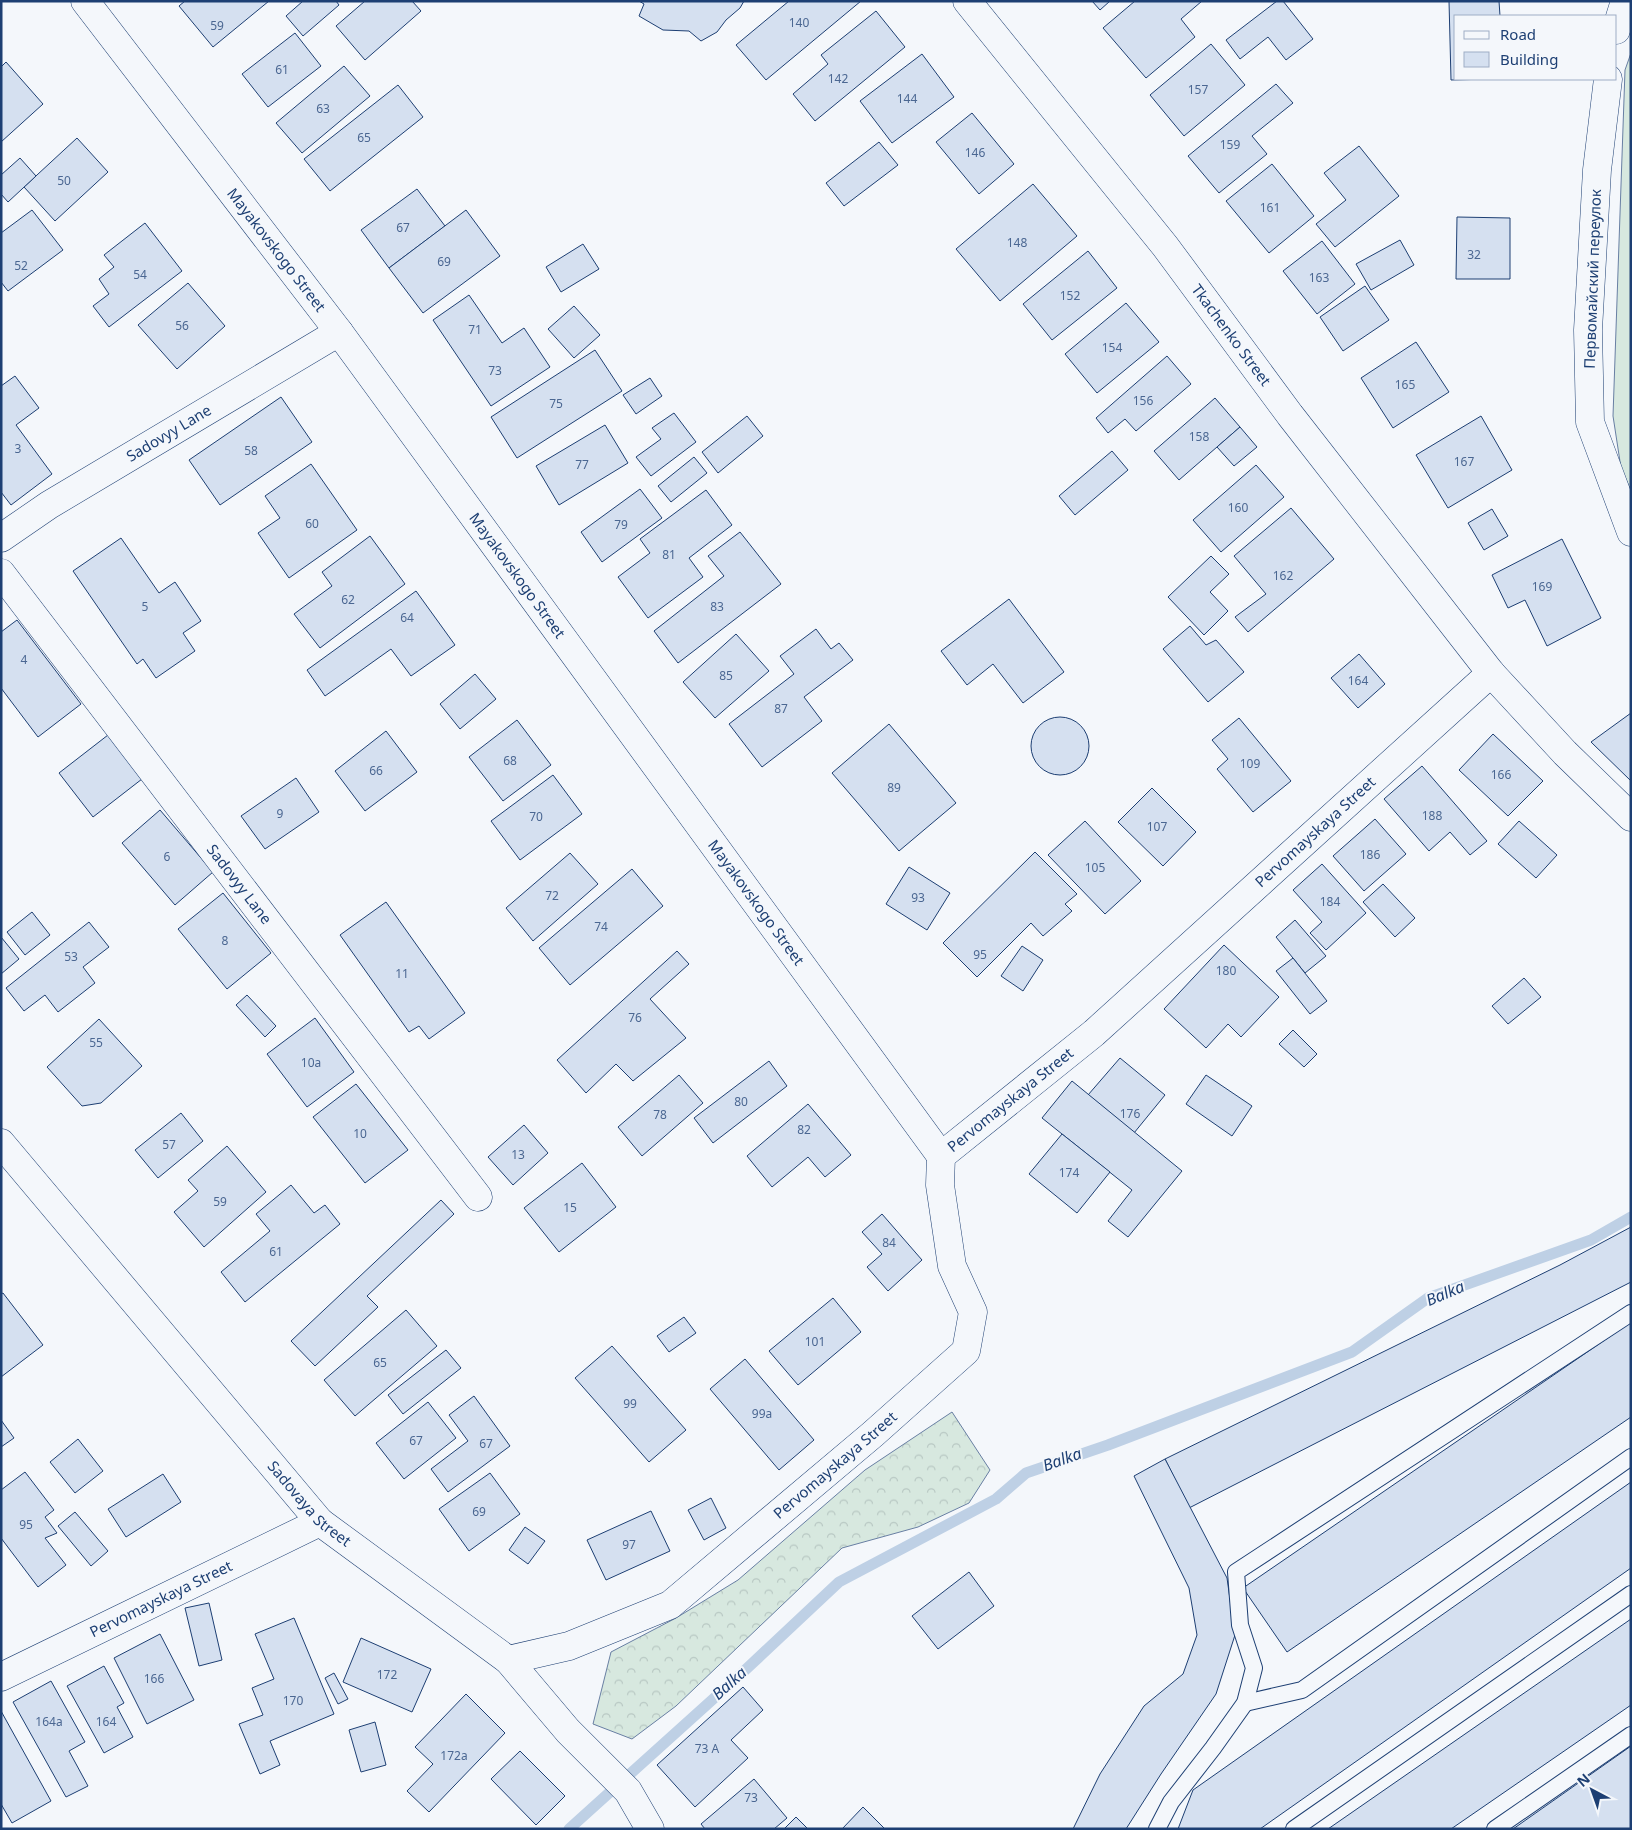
<svg xmlns="http://www.w3.org/2000/svg" width="1632" height="1830" font-family="'Noto Sans',sans-serif">
  <defs>
    <pattern id="forest-crowns" width="20" height="18" patternUnits="userSpaceOnUse" patternTransform="scale(1.25)"><rect width="20" height="18" fill="#d7e8df"/><path d="M2 6a3 3 0 1 1 6 0M12 15a3 3 0 1 1 6 0" fill="none" stroke="#b8c8c3"/></pattern>
  </defs>
  <rect width="100%" height="100%" fill="#f4f7fb"/>
  <path fill="url(#forest-crowns)" stroke="#687fa3" d="M952,1412L990,1470L969,1503L918,1527L842,1548L676,1706L632,1739L593,1724L611,1652L676,1618L738,1580L865,1470Z"/>
  <path fill="#d7e8df" stroke="#687fa3" d="M1631,53V491L1621,468L1613,416L1625,70Z"/>
  <g fill="none" stroke-linecap="round" stroke-linejoin="round">
    <path stroke="#bed0e5" stroke-width="11" d="M569,1829L742,1673L839,1582L996,1499L1026,1473L1108,1445L1352,1352L1428,1298L1591,1240L1631,1217"/>
  </g>
  <g fill="#d5e0f0" stroke="#1d3f73">
    <path d="M185,1H269L213,47L179,6Z"/>
    <path d="M303,1H336L339,5L303,36L286,16Z"/>
    <path d="M365,1H412L421,11L365,60L336,26Z"/>
    <path d="M639,1H744L740,8L726,20L717,32L701,41L689,31L663,30L639,16L644,4Z"/>
    <path d="M789,1H861L766,80L736,45Z"/>
    <path d="M1092,1H1110L1100,10Z"/>
    <path d="M1135,1H1202L1181,19L1195,37L1146,78L1103,28Z"/>
    <path d="M1277,1H1283L1313,39L1286,60L1268,37L1240,59L1226,40Z"/>
    <path d="M1449,1H1499L1500,16H1456V79H1491L1451,80Z"/>
    <path d="M876,11L905,47L815,121L793,94L828,64L821,55Z"/>
    <path d="M295,33L321,66L268,107L242,74Z"/>
    <path d="M1211,44L1245,85L1184,136L1150,95Z"/>
    <path d="M922,54L954,97L892,143L860,101Z"/>
    <path d="M6,62L43,104L1,142V67Z"/>
    <path d="M344,66L370,96L302,153L276,123Z"/>
    <path d="M1276,84L1293,103L1252,136L1267,154L1219,193L1188,156Z"/>
    <path d="M398,85L423,117L330,191L304,159Z"/>
    <path d="M972,113L1014,164L979,194L936,142Z"/>
    <path d="M77,138L108,172L55,221L24,187Z"/>
    <path d="M879,142L898,165L844,206L826,183Z"/>
    <path d="M1359,146L1399,196L1335,247L1316,224L1346,200L1324,173Z"/>
    <path d="M20,158L36,176L8,202L1,194V175Z"/>
    <path d="M1272,164L1314,216L1269,253L1226,201Z"/>
    <path d="M1033,184L1077,236L1000,301L956,249Z"/>
    <path d="M417,189L445,226L389,268L361,230Z"/>
    <path d="M32,210L63,250L8,291L1,282V233Z"/>
    <path d="M466,210L500,256L423,313L389,268Z"/>
    <path d="M1457,217L1510,218V279H1456Z"/>
    <path d="M145,223L182,271L109,327L93,306L109,294L99,279L114,267L104,255Z"/>
    <path d="M1400,240L1414,265L1371,290L1356,264Z"/>
    <path d="M1322,241L1355,284L1317,314L1283,271Z"/>
    <path d="M583,244L599,269L561,292L546,267Z"/>
    <path d="M1088,251L1117,288L1052,340L1023,304Z"/>
    <path d="M188,283L225,326L177,369L138,325Z"/>
    <path d="M1365,286L1389,320L1343,351L1320,317Z"/>
    <path d="M469,295L502,343L524,328L550,367L491,406L433,320Z"/>
    <path d="M1126,303L1159,342L1097,393L1065,354Z"/>
    <path d="M574,306L600,335L574,358L548,329Z"/>
    <path d="M1416,342L1449,392L1393,428L1361,378Z"/>
    <path d="M595,350L622,391L517,458L491,417Z"/>
    <path d="M1167,356L1191,384L1136,431L1125,419L1108,433L1096,418Z"/>
    <path d="M15,376L39,408L16,425L52,474L11,505L1,492V386Z"/>
    <path d="M650,378L662,396L636,414L623,395Z"/>
    <path d="M281,397L312,442L220,505L189,460Z"/>
    <path d="M1215,398L1240,427L1179,480L1154,451Z"/>
    <path d="M674,413L696,442L651,476L636,457L661,439L652,428Z"/>
    <path d="M747,416L763,436L718,473L702,452Z"/>
    <path d="M1481,416L1512,470L1448,508L1416,455Z"/>
    <path d="M605,425L628,463L559,505L536,466Z"/>
    <path d="M1240,427L1257,447L1234,466L1217,447Z"/>
    <path d="M1112,451L1128,470L1075,515L1059,496Z"/>
    <path d="M694,457L707,473L671,502L658,486Z"/>
    <path d="M311,464L357,530L289,578L258,533L280,518L265,496Z"/>
    <path d="M1256,465L1284,497L1221,552L1193,520Z"/>
    <path d="M640,489L662,518L602,562L581,532Z"/>
    <path d="M706,490L732,525L689,558L703,577L648,618L618,577L650,553L640,539Z"/>
    <path d="M1291,508L1334,559L1248,632L1235,617L1266,594L1234,556Z"/>
    <path d="M1492,509L1508,536L1484,550L1468,523Z"/>
    <path d="M740,532L781,584L678,663L654,631L724,576L708,556Z"/>
    <path d="M370,536L405,584L320,648L294,614L332,586L322,572Z"/>
    <path d="M121,538L159,593L175,582L201,621L183,633L195,651L156,678L143,659L137,664L73,571Z"/>
    <path d="M1562,539L1601,618L1547,646L1525,600L1508,608L1492,575Z"/>
    <path d="M1211,556L1229,574L1210,592L1228,611L1204,635L1168,597Z"/>
    <path d="M416,591L455,645L411,676L391,649L325,696L307,670Z"/>
    <path d="M1009,599L1064,672L1023,703L993,664L967,685L941,651Z"/>
    <path d="M17,620L81,704L38,737L1,688V632Z"/>
    <path d="M1190,626L1206,645L1216,640L1244,672L1208,702L1163,649Z"/>
    <path d="M816,629L831,649L839,643L853,660L804,697L822,721L762,767L729,724L794,674L780,656Z"/>
    <path d="M736,634L769,671L715,718L683,682Z"/>
    <path d="M1359,654L1385,684L1358,708L1331,678Z"/>
    <path d="M475,674L496,699L460,729L440,704Z"/>
    <path d="M1631,713V781L1591,742Z"/>
    <circle cx="1060" cy="746" r="29"/>
    <path d="M1239,718L1291,781L1253,812L1217,769L1228,759L1212,740Z"/>
    <path d="M517,720L551,765L503,801L469,757Z"/>
    <path d="M889,724L956,803L899,851L832,773Z"/>
    <path d="M386,731L417,772L365,811L335,771Z"/>
    <path d="M1493,734L1543,781L1508,816L1459,770Z"/>
    <path d="M108,735L142,779L93,817L59,773Z"/>
    <path d="M1422,766L1487,841L1470,855L1450,832L1429,851L1384,799Z"/>
    <path d="M553,775L582,814L520,860L491,821Z"/>
    <path d="M296,778L319,812L265,849L241,816Z"/>
    <path d="M1152,788L1196,832L1163,866L1118,822Z"/>
    <path d="M160,810L213,872L175,905L122,843Z"/>
    <path d="M1375,819L1406,854L1364,891L1333,856Z"/>
    <path d="M1085,821L1141,881L1105,914L1048,855Z"/>
    <path d="M1519,821L1557,855L1536,878L1498,844Z"/>
    <path d="M1035,852L1077,894L1065,904L1072,911L1043,936L1031,923L977,977L943,943Z"/>
    <path d="M570,853L598,884L533,941L506,908Z"/>
    <path d="M1322,864L1366,913L1326,950L1310,933L1322,922L1293,890Z"/>
    <path d="M909,867L950,893L927,930L886,904Z"/>
    <path d="M632,869L663,906L570,985L539,948Z"/>
    <path d="M1383,884L1415,918L1395,937L1363,902Z"/>
    <path d="M223,893L271,953L227,989L178,929Z"/>
    <path d="M386,902L465,1013L429,1039L419,1026L409,1032L340,935Z"/>
    <path d="M32,912L50,935L25,955L7,932Z"/>
    <path d="M1295,920L1326,956L1305,973L1276,937Z"/>
    <path d="M89,922L109,947L83,967L95,983L58,1012L45,995L24,1011L6,988Z"/>
    <path d="M1,937L19,959L1,974Z"/>
    <path d="M1224,945L1279,997L1241,1037L1228,1024L1206,1048L1164,1009Z"/>
    <path d="M1022,946L1043,960L1023,991L1001,976Z"/>
    <path d="M677,951L689,964L650,999L686,1038L633,1081L616,1064L586,1093L557,1060Z"/>
    <path d="M1293,958L1327,1001L1310,1014L1276,971Z"/>
    <path d="M1524,978L1541,997L1508,1024L1492,1006Z"/>
    <path d="M247,995L276,1026L265,1037L236,1005Z"/>
    <path d="M315,1018L354,1072L307,1107L267,1054Z"/>
    <path d="M99,1019L142,1066L101,1103L82,1106L47,1067Z"/>
    <path d="M1293,1030L1317,1054L1304,1067L1279,1044Z"/>
    <path d="M1120,1058L1165,1095L1134,1133L1088,1095Z"/>
    <path d="M769,1061L787,1086L713,1143L694,1118Z"/>
    <path d="M679,1075L703,1103L642,1156L618,1127Z"/>
    <path d="M1206,1075L1252,1106L1232,1136L1186,1104Z"/>
    <path d="M1072,1081L1182,1171L1128,1237L1108,1221L1132,1190L1042,1118Z"/>
    <path d="M356,1084L408,1150L365,1183L313,1117Z"/>
    <path d="M808,1104L851,1155L825,1177L808,1157L772,1187L747,1156Z"/>
    <path d="M181,1113L203,1141L158,1178L135,1150Z"/>
    <path d="M524,1125L548,1153L513,1185L488,1157Z"/>
    <path d="M1062,1134L1110,1172L1077,1213L1029,1174Z"/>
    <path d="M227,1146L266,1192L204,1247L174,1212L198,1191L188,1180Z"/>
    <path d="M582,1163L616,1207L559,1252L524,1208Z"/>
    <path d="M291,1185L314,1213L325,1205L340,1224L245,1302L221,1272L270,1231L256,1214Z"/>
    <path d="M441,1200L454,1214L367,1296L378,1307L315,1366L291,1341Z"/>
    <path d="M882,1214L922,1260L888,1291L867,1267L882,1254L862,1232Z"/>
    <path d="M1631,1227V1282L1189,1508L1165,1459L1560,1265Z"/>
    <path d="M3,1293L43,1345L1,1377V1294Z"/>
    <path d="M833,1298L861,1332L798,1385L769,1351Z"/>
    <path d="M406,1310L437,1346L355,1416L324,1380Z"/>
    <path d="M684,1317L696,1333L669,1352L657,1336Z"/>
    <path d="M1631,1322V1417L1287,1652L1243,1588Z"/>
    <path d="M612,1346L686,1430L649,1462L575,1378Z"/>
    <path d="M446,1350L461,1368L403,1414L388,1395Z"/>
    <path d="M745,1359L814,1440L779,1470L710,1389Z"/>
    <path d="M474,1396L510,1446L448,1492L431,1469L468,1441L449,1415Z"/>
    <path d="M428,1402L456,1438L404,1479L376,1443Z"/>
    <path d="M1,1420L14,1438L1,1447Z"/>
    <path d="M78,1439L103,1471L75,1493L50,1462Z"/>
    <path d="M1165,1459L1227,1578L1235,1635L1216,1694L1161,1774L1126,1829H1073L1100,1774L1144,1706L1183,1674L1197,1635L1189,1588L1134,1476Z"/>
    <path d="M25,1472L54,1510L45,1517L57,1533L45,1538L66,1565L38,1587L1,1538V1490Z"/>
    <path d="M490,1473L520,1514L469,1551L439,1509Z"/>
    <path d="M163,1474L181,1502L126,1537L108,1509Z"/>
    <path d="M1631,1482V1568L1260,1829H1178L1193,1790Z"/>
    <path d="M711,1498L726,1528L704,1540L688,1510Z"/>
    <path d="M651,1511L670,1551L606,1580L587,1540Z"/>
    <path d="M75,1512L108,1551L91,1566L58,1526Z"/>
    <path d="M525,1527L545,1541L528,1564L509,1550Z"/>
    <path d="M969,1572L994,1606L938,1649L912,1616Z"/>
    <path d="M209,1603L222,1660L199,1666L185,1608Z"/>
    <path d="M294,1618L334,1714L270,1741L280,1765L260,1774L239,1724L263,1715L252,1688L274,1679L255,1634Z"/>
    <path d="M1631,1619V1705L1451,1829H1328Z"/>
    <path d="M160,1634L194,1700L147,1724L114,1658Z"/>
    <path d="M361,1638L431,1669L412,1712L343,1682Z"/>
    <path d="M104,1666L124,1703L117,1707L133,1737L104,1753L67,1686Z"/>
    <path d="M334,1673L348,1699L338,1704L325,1678Z"/>
    <path d="M51,1681L85,1742L69,1751L88,1786L66,1797L13,1702Z"/>
    <path d="M743,1687L763,1710L731,1740L748,1758L695,1807L657,1765Z"/>
    <path d="M466,1694L505,1733L429,1812L407,1791L433,1764L415,1747Z"/>
    <path d="M1,1711L51,1801L12,1823L1,1804Z"/>
    <path d="M375,1722L386,1765L361,1772L349,1730Z"/>
    <path d="M1631,1746V1829H1513Z"/>
    <path d="M520,1751L565,1796L536,1825L491,1779Z"/>
    <path d="M754,1779L787,1818L774,1829H705L701,1824Z"/>
    <path d="M863,1807L885,1829H842Z"/>
    <path d="M796,1817L808,1829H784Z"/>
  </g>
  <g fill="none" stroke-linecap="round" stroke-linejoin="round">
    <g stroke="#1d3f73" stroke-width="18">
      <g id="service">
        <path d="M1245,1703L1302,1690L1631,1457"/>
        <path d="M1157,1829L1171,1802L1213,1748L1245,1703L1254,1668L1240,1625L1236,1572L1631,1313"/>
        <path d="M1294,1829L1631,1594"/>
        <path d="M1495,1829L1631,1735"/>
      </g>
    </g>
    <g stroke="#1d3f73" stroke-width="29">
      <g id="minor">
        <path id="s1" d="M85,1L339,332L941,1156"/>
        <path id="s2" d="M967,1L1165,246L1290,415L1491,673L1565,753L1631,817"/>
        <path d="M1616,30L1625,1"/>
        <path d="M1608,79L1597,170L1588,330L1590,422L1631,532"/>
        <path id="s3" d="M1,538L49,505L339,332"/>
        <path id="s4" d="M1,573L478,1197"/>
        <path id="s5" d="M1,1143L320,1522L508,1660L568,1731L628,1791L650,1829"/>
        <path id="s6" d="M508,1660L569,1646L670,1605L873,1434L966,1351L973,1312L952,1266L940,1185L941,1156L1094,1033L1491,673"/>
        <path id="s7" d="M1,1677L320,1522"/>
      </g>
    </g>
    <use href="#service" stroke="#f4f7fb" stroke-width="16"/>
    <use href="#minor" stroke="#f4f7fb" stroke-width="28"/>
  </g>
  <g text-anchor="middle" stroke-width="4" stroke-linejoin="round" paint-order="stroke">
    <g font-size="12" fill="#4b6792">
      <text x="799" y="27">140</text>
      <text x="217" y="30">59</text>
      <text x="282" y="74">61</text>
      <text x="838" y="83">142</text>
      <text x="1198" y="94">157</text>
      <text x="907" y="103">144</text>
      <text x="323" y="113">63</text>
      <text x="364" y="142">65</text>
      <text x="1230" y="149">159</text>
      <text x="975" y="157">146</text>
      <text x="64" y="185">50</text>
      <text x="1270" y="212">161</text>
      <text x="403" y="232">67</text>
      <text x="1017" y="247">148</text>
      <text x="1474" y="259">32</text>
      <text x="444" y="266">69</text>
      <text x="21" y="270">52</text>
      <text x="140" y="279">54</text>
      <text x="1319" y="282">163</text>
      <text x="1070" y="300">152</text>
      <text x="182" y="330">56</text>
      <text x="475" y="334">71</text>
      <text x="1112" y="352">154</text>
      <text x="495" y="375">73</text>
      <text x="1405" y="389">165</text>
      <text x="1143" y="405">156</text>
      <text x="556" y="408">75</text>
      <text x="1199" y="441">158</text>
      <text x="18" y="453">3</text>
      <text x="251" y="455">58</text>
      <text x="1464" y="466">167</text>
      <text x="582" y="469">77</text>
      <text x="1238" y="512">160</text>
      <text x="312" y="528">60</text>
      <text x="621" y="529">79</text>
      <text x="669" y="559">81</text>
      <text x="1283" y="580">162</text>
      <text x="1542" y="591">169</text>
      <text x="348" y="604">62</text>
      <text x="145" y="611">5</text>
      <text x="717" y="611">83</text>
      <text x="407" y="622">64</text>
      <text x="24" y="664">4</text>
      <text x="726" y="680">85</text>
      <text x="1358" y="685">164</text>
      <text x="781" y="713">87</text>
      <text x="510" y="765">68</text>
      <text x="1250" y="768">109</text>
      <text x="376" y="775">66</text>
      <text x="1501" y="779">166</text>
      <text x="894" y="792">89</text>
      <text x="280" y="818">9</text>
      <text x="1432" y="820">188</text>
      <text x="536" y="821">70</text>
      <text x="1157" y="831">107</text>
      <text x="1370" y="859">186</text>
      <text x="167" y="861">6</text>
      <text x="1095" y="872">105</text>
      <text x="552" y="900">72</text>
      <text x="918" y="902">93</text>
      <text x="1330" y="906">184</text>
      <text x="601" y="931">74</text>
      <text x="225" y="945">8</text>
      <text x="980" y="959">95</text>
      <text x="71" y="961">53</text>
      <text x="1226" y="975">180</text>
      <text x="402" y="978">11</text>
      <text x="635" y="1022">76</text>
      <text x="96" y="1047">55</text>
      <text x="311" y="1067">10а</text>
      <text x="741" y="1106">80</text>
      <text x="1130" y="1118">176</text>
      <text x="660" y="1119">78</text>
      <text x="804" y="1134">82</text>
      <text x="360" y="1138">10</text>
      <text x="169" y="1149">57</text>
      <text x="518" y="1159">13</text>
      <text x="1069" y="1177">174</text>
      <text x="220" y="1206">59</text>
      <text x="570" y="1212">15</text>
      <text x="889" y="1247">84</text>
      <text x="276" y="1256">61</text>
      <text x="815" y="1346">101</text>
      <text x="380" y="1367">65</text>
      <text x="630" y="1408">99</text>
      <text x="762" y="1418">99а</text>
      <text x="416" y="1445">67</text>
      <text x="486" y="1448">67</text>
      <text x="479" y="1516">69</text>
      <text x="26" y="1529">95</text>
      <text x="629" y="1549">97</text>
      <text x="387" y="1679">172</text>
      <text x="154" y="1683">166</text>
      <text x="293" y="1705">170</text>
      <text x="49" y="1726">164а</text>
      <text x="106" y="1726">164</text>
      <text x="707" y="1753">73 A</text>
      <text x="454" y="1760">172а</text>
      <text x="751" y="1802">73</text>
    </g>
    <g font-size="15" fill="#1d3f73" stroke="#f4f7fb">
      <text dy="5" stroke="none"><textPath href="#s1" startOffset="314">Mayakovskogo Street</textPath></text>
      <text transform="translate(1593 279) rotate(-88)" y="5">Первомайский переулок</text>
      <text dy="5" stroke="none"><textPath href="#s2" startOffset="426">Tkachenko Street</textPath></text>
      <text dy="5" stroke="none"><textPath href="#s3" startOffset="198">Sadovyy Lane</textPath></text>
      <text dy="5" stroke="none"><textPath href="#s1" startOffset="719">Mayakovskogo Street</textPath></text>
      <text dy="5" stroke="none"><textPath href="#s6" startOffset="1258">Pervomayskaya Street</textPath></text>
      <text dy="5" stroke="none"><textPath href="#s4" startOffset="392">Sadovyy Lane</textPath></text>
      <text dy="5" stroke="none"><textPath href="#s1" startOffset="1124">Mayakovskogo Street</textPath></text>
      <text dy="5" stroke="none"><textPath href="#s6" startOffset="852">Pervomayskaya Street</textPath></text>
      <text dy="5" stroke="none"><textPath href="#s6" startOffset="388">Pervomayskaya Street</textPath></text>
      <text dy="5" stroke="none"><textPath href="#s5" startOffset="475">Sadovaya Street</textPath></text>
      <text dy="5" stroke="none"><textPath href="#s7" startOffset="178">Pervomayskaya Street</textPath></text>
    </g>
    <g font-size="16" font-style="italic" fill="#1d3f73" stroke="#f4f7fb">
      <text transform="translate(1445 1293) rotate(-23)" y="6">Balka</text>
      <text transform="translate(1062 1459) rotate(-20)" y="6">Balka</text>
      <text transform="translate(729 1683) rotate(-42)" y="6">Balka</text>
    </g>
  </g>
  <rect width="1632" height="1830" fill="none" stroke="#1d3f73" stroke-width="5"/>
  <rect x="1454" y="15" width="162" height="65" fill="#f4f7fb" stroke="#9eadc5"/>
  <rect x="1464" y="31" width="25" height="8" fill="#f4f7fb" stroke="#9eadc5"/>
  <text x="1500" y="40" font-size="15" fill="#1d3f73">Road</text>
  <rect x="1464" y="52" width="25" height="15" fill="#d5e0f0" stroke="#9eadc5"/>
  <text x="1500" y="65" font-size="15" fill="#1d3f73">Building</text>
  <g transform="translate(1592 1790) rotate(319)" stroke="#f4f7fb" stroke-width="4" paint-order="stroke">
  <path d="M0-4L9 19L0 12L-9 19Z" fill="#1d3f73"/>
  <text y="-8" font-size="14" font-weight="bold" text-anchor="middle" fill="#1d3f73">N</text>
  </g>
</svg>
